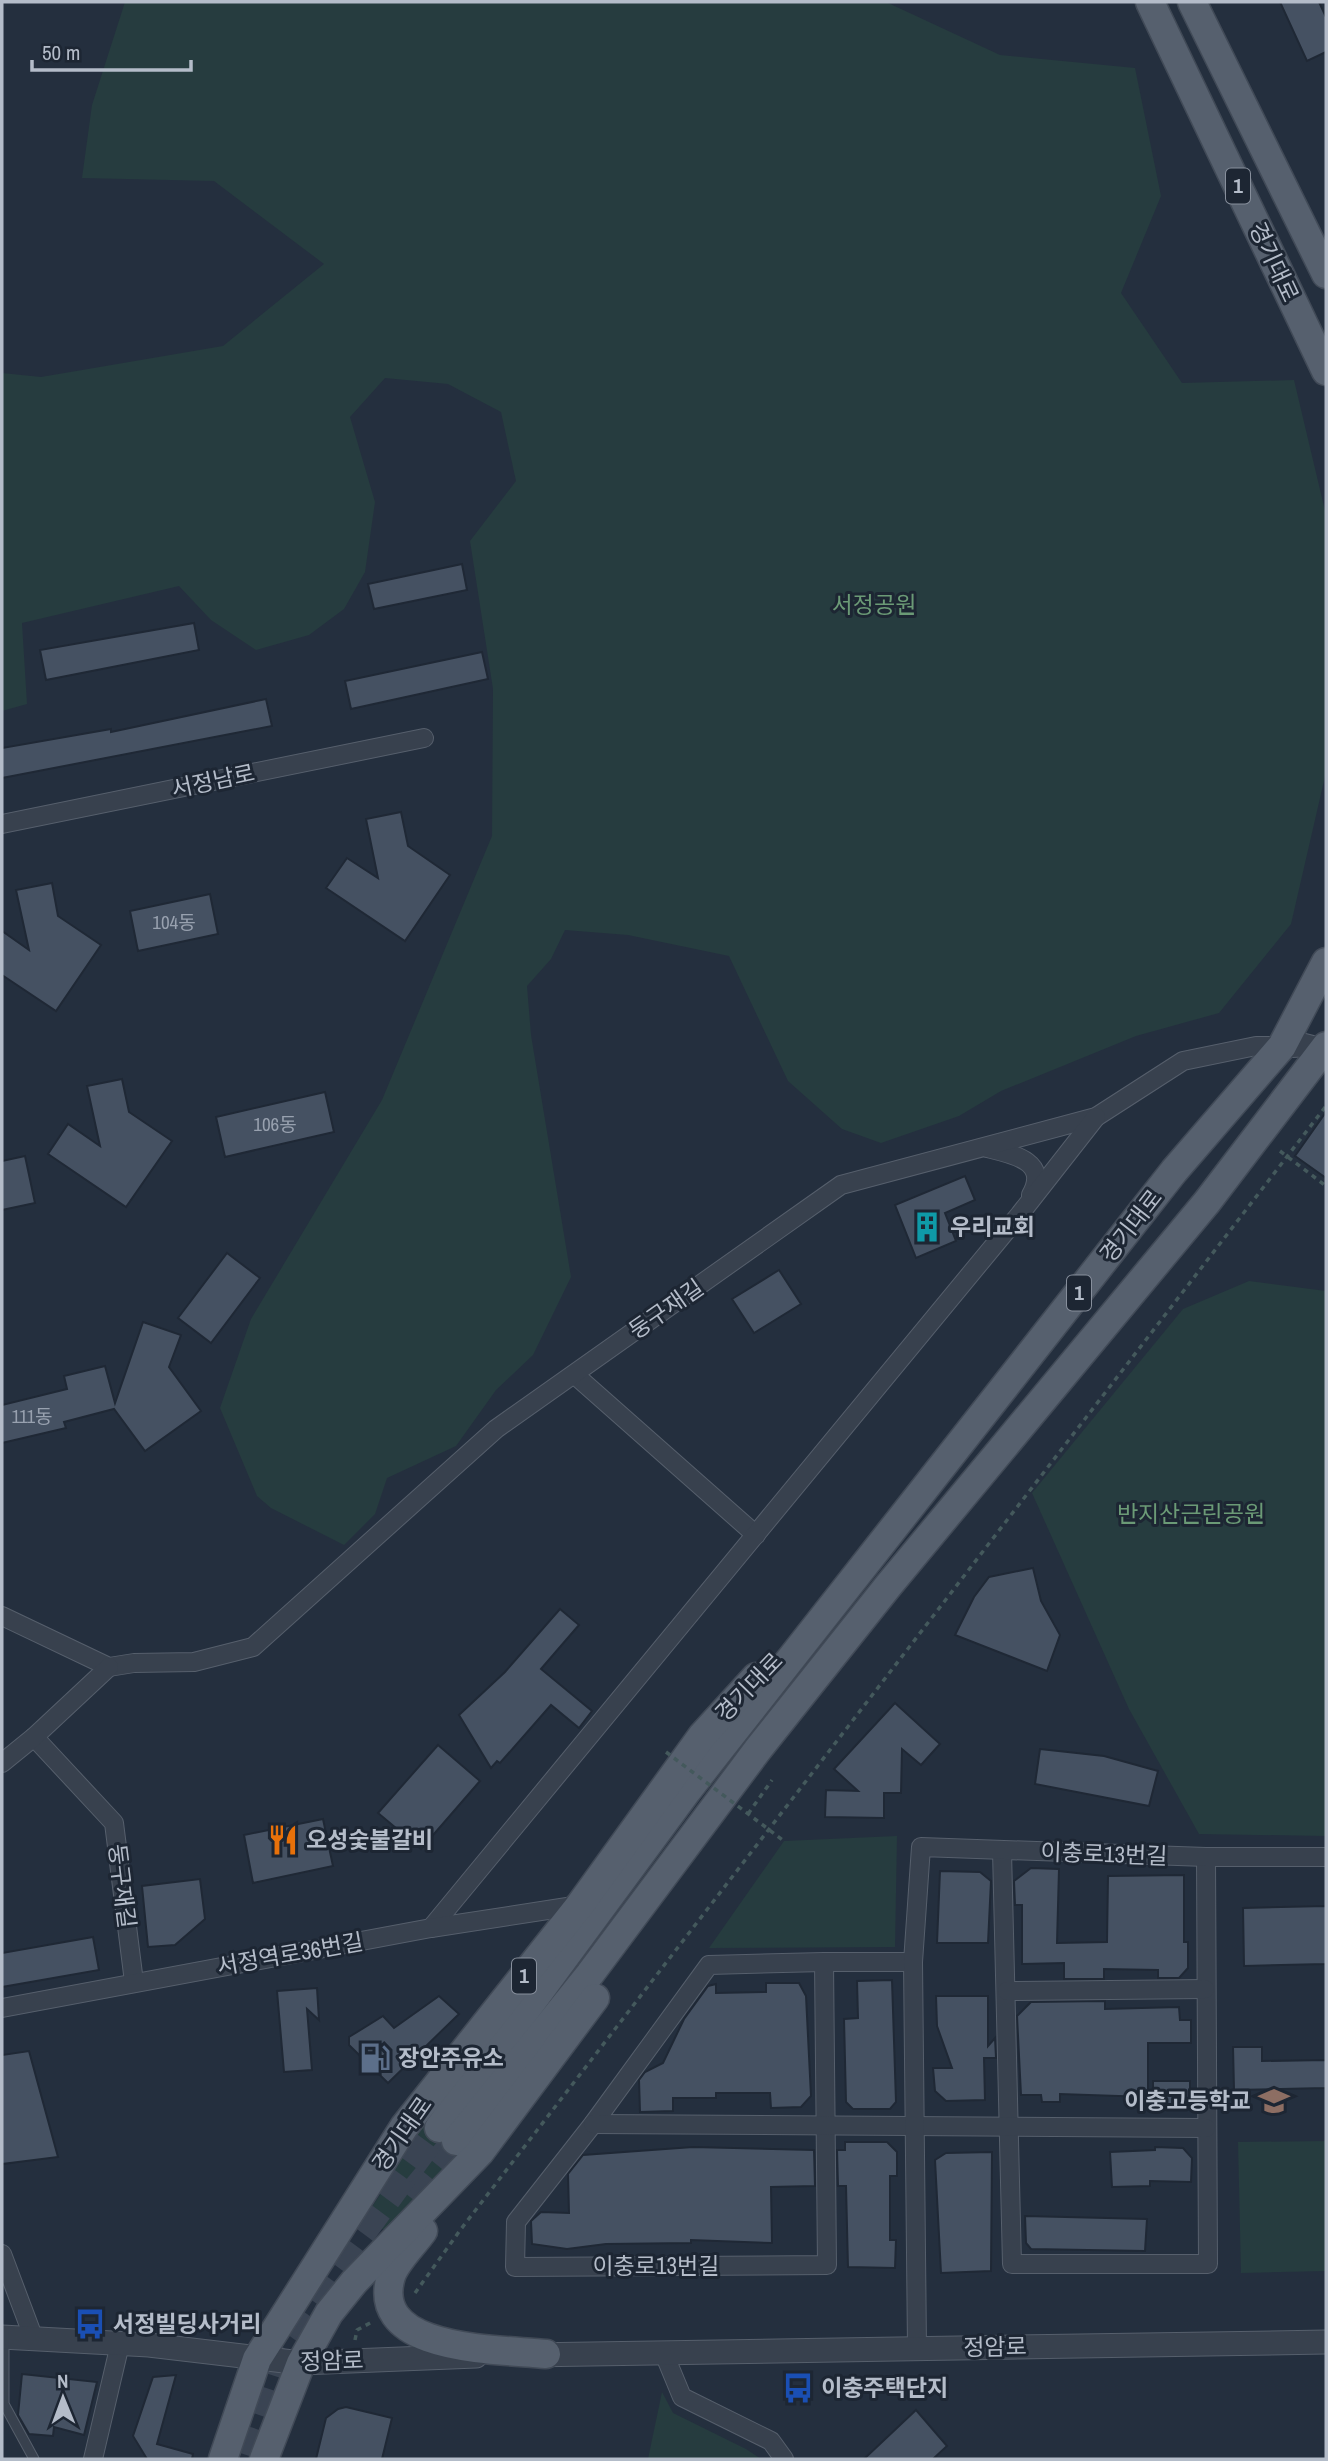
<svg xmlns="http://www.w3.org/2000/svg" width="1328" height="2461" font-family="'Archivo Narrow','Noto Sans KR',sans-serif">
  <rect width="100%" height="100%" fill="#242f3e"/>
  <g fill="#263c3f">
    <path d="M125,2H886L1000,55L1135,68L1161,196L1121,293L1182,383L1294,380L1326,515V772L1291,924L1219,1013L1136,1036L1001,1091L959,1116L881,1143L842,1129L788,1081L729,956L628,935L565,930L551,959L527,986L531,1035L571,1277L533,1355L496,1390L456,1446L387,1478L375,1514L344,1545L271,1508L257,1496L220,1408L251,1319L382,1100L492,836L493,689L470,541L516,481L501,412L448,384L385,378L350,417L375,502L365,572L344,609L309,635L256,650L211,620L179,586L22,623L27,704L2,711V373L41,377L223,346L324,264L214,181L82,178L92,105Z"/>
    <path d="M1249,1281L1326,1291V1836L1199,1834L1129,1709L1032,1493L1183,1309Z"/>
    <path d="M897,1836L895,1947L709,1948L784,1841Z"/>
    <path d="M420,2113L466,2149L389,2229H376L369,2220V2211L386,2186Z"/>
    <path d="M1326,2141V2271L1241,2273L1238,2142Z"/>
    <path d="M662,2392L673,2413L746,2449L761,2459H648Z"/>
  </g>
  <g fill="#455162" stroke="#1f2835" stroke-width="2">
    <path d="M1280,2H1319L1326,17V52L1307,61Z"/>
    <path d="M462,564L467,590L374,609L368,584Z"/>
    <path d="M194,623L199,650L46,680L40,650Z"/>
    <path d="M482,652L488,679L351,709L345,681Z"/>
    <path d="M266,699L272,726L2,778V748L111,729V732Z"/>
    <path d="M401,812L408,846L450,875L405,941L326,888L347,858L378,878L366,819Z"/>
    <path d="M52,883L58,916L101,945L56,1011L2,975V931L29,950L16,890Z"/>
    <path d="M210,894L218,934L138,951L130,911Z"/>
    <path d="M122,1079L129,1112L172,1141L126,1207L48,1154L68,1124L100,1146L87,1086Z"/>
    <path d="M325,1092L334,1132L225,1157L216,1117Z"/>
    <path d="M1326,1112V1178L1295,1156Z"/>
    <path d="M25,1156L35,1203L2,1210V1161Z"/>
    <path d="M965,1176L975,1200L945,1213L956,1241L916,1258L895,1205Z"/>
    <path d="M227,1253L260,1278L211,1343L178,1318Z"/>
    <path d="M779,1270L801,1304L754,1333L732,1299Z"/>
    <path d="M143,1322L181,1335L169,1367L201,1411L145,1451L114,1409L64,1422L66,1428L2,1443V1405L67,1389L64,1376L105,1366L115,1403Z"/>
    <path d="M1033,1568L1041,1601L1060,1635L1047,1671L955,1635L974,1597L989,1577Z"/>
    <path d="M560,1609L579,1625L541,1669L592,1711L579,1728L551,1705L500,1763L497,1761L491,1768L459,1715L505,1672Z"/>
    <path d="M895,1703L940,1744L921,1765L902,1749L901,1793H884V1818L825,1817L826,1790L858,1791L834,1769Z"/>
    <path d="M438,1745L480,1781L421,1849L378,1813Z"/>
    <path d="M1040,1749L1104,1756L1158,1771L1149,1806L1035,1784Z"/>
    <path d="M323,1819L333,1866L253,1883L244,1835Z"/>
    <path d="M1031,1868L1059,1869L1057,1943L1107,1942L1108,1876L1184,1875V1942H1188V1968L1179,1978H1158V1970L1104,1969V1979H1064V1963L1022,1964V1905H1015L1014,1881Z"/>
    <path d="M940,1871L980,1872L991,1881L988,1943H937Z"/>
    <path d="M200,1879L205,1919L175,1945L148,1947L142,1886Z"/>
    <path d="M1326,1906V1964L1244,1966L1243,1908Z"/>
    <path d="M93,1937L99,1970L2,1987V1953Z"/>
    <path d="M892,1980L896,2102L890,2109H853L846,2102L844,2019L858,2018L857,1981Z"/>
    <path d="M766,1983H799L806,1996L811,2096L801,2107L771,2108L770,2093H716V2098H673V2111L640,2112L639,2080L645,2072L663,2063L684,2019L708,1986L716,1984V1993L766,1992Z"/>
    <path d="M317,1988L319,2020L307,2009L312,2070L284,2072L277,1991Z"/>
    <path d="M439,1996L459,2014L388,2083L349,2045V2037L383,2016L394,2028Z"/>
    <path d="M936,1996H988V2046L995,2038L996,2058H984L985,2100L946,2101L935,2091L933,2068H952L937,2026Z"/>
    <path d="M1105,2001V2009L1179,2007L1180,2020H1191V2043H1148V2097L1060,2094V2102H1042L1041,2095H1021L1017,2016L1031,2002Z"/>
    <path d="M1233,2047H1262V2061L1326,2060V2088L1234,2090Z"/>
    <path d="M29,2051L58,2157L2,2164V2055Z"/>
    <path d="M1153,2081H1190V2100L1178,2110H1153Z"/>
    <path d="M845,2142H887L897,2152V2176H890V2240H896L895,2268L848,2267L846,2186H838L837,2150H845Z"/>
    <path d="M693,2147L814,2150L815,2186L771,2187L772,2243L691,2240V2243L606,2244L567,2249L532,2244L531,2221L541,2212L569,2213L568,2174L583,2155Z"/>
    <path d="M1155,2147L1183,2148L1192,2158L1191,2182L1150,2181V2186L1112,2187L1110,2152L1155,2150Z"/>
    <path d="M992,2152L991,2271L941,2273L935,2160L946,2153Z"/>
    <path d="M1025,2216L1147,2219L1145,2251L1031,2249L1026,2243Z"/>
    <path d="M22,2374L97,2382L84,2435L54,2427L53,2436L29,2434L18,2415Z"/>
    <path d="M176,2375L157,2444L193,2454L192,2459H147L133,2436L153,2377Z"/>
    <path d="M346,2407L392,2418L382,2459H316L326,2418L338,2409Z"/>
    <path d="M916,2410L947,2446L933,2459H864Z"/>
  </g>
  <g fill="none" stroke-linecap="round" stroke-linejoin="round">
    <g stroke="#3a4453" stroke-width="28" stroke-dasharray="28 14" stroke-linecap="butt">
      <path d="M410,2197L456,2141"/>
      <path d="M287,2334L439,2128"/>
      <path d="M252,2457L286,2356L298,2339"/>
    </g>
    <g stroke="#565f6c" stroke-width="11">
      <path id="service" d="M4,2338V2404L34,2459"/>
    </g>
    <g stroke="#565f6c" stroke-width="20">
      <g id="minor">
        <path d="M2,824L424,738"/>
        <path d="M987,1148C1012,1154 1050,1161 1031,1195"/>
        <path d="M575,1375L756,1535"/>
        <path d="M2,1616L109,1667L134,1663L194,1662L253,1647L496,1429L841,1185L1096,1117L1183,1061L1256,1046H1282"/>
        <path d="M34,1737L114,1823L134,1982"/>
        <path d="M2,1763L34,1737L109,1667"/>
        <path d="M1002,1851L1012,2264H1208L1206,1857"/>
        <path d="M431,1928L1020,1214L1096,1117"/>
        <path d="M824,1962L709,1965L593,2124L516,2222L515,2267L827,2265L824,1962H913"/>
        <path d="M1007,1991L1205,1989"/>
        <path d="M2,2008L431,1928L580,1905"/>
        <path d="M593,2124L1206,2128"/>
        <path d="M2,2254L34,2339"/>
        <path d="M917,2348L913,1962L921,1847L1206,1857H1326"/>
        <path d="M663,2351L682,2397L771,2441L784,2459"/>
        <path d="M93,2459L120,2344"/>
      </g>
    </g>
    <g stroke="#565f6c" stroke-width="25">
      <g id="tertiary">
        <path d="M1282,1046L1302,1045L1326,1051"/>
        <path d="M2,2337L149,2345L301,2363L476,2356"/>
        <path d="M528,2355L1326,2342"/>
      </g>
    </g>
    <g stroke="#414a57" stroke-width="31">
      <g id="primary">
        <path d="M1150,2L1326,371"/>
        <path d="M1192,2L1326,274"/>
        <path d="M439,2128L687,1791L1174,1171L1282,1046L1326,962"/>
        <path d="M456,2141L590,1974L759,1748L888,1586L1207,1202L1326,1046"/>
        <path d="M423,2231C414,2244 396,2261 391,2276C368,2353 501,2349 546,2354"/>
        <path d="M223,2459L257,2359L404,2127L580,1905L702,1736L756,1677"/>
        <path d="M264,2459L301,2363L329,2313L354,2282L480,2152L595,1998"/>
      </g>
    </g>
    <g stroke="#44595c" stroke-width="3.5" stroke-dasharray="5 5" stroke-linecap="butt">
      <path d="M1280,1151L1326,1186"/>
      <path d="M748,1814L772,1780"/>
      <path d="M415,2293L461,2229L1326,1106"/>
      <path d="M355,2340L357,2330L372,2322"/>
    </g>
    <use href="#service" stroke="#38414e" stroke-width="9"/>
    <use href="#minor" stroke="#38414e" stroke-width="18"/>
    <use href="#tertiary" stroke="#38414e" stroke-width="23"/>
    <use href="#primary" stroke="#56606e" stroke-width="28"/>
    <path stroke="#44595c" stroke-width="3.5" stroke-dasharray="5 5" stroke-linecap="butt" d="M666,1752L784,1841"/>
  </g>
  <defs>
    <g id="building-bare" transform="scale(2.415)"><path d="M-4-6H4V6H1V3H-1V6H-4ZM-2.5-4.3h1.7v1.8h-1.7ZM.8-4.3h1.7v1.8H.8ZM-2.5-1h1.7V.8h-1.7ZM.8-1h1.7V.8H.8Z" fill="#0f9aa8" stroke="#1d2633" stroke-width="2.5" paint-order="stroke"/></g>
    <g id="restaurant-bare" transform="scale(2.415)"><path d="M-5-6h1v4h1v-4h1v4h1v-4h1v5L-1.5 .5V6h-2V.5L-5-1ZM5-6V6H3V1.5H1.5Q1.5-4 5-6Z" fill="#e8710a" stroke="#1d2633" stroke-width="2.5" paint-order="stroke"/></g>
    <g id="fuel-bare" transform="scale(2.415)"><path d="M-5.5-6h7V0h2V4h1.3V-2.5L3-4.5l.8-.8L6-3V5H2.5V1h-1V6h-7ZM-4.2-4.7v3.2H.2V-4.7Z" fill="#5c6f8a" stroke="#1d2633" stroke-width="2.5" paint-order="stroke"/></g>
    <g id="school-bare" transform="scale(2.415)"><path d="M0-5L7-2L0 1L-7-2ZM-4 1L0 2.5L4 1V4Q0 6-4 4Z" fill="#8d6e63" stroke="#1d2633" stroke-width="2.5" paint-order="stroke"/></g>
    <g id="bus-bare" transform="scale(2.415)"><path d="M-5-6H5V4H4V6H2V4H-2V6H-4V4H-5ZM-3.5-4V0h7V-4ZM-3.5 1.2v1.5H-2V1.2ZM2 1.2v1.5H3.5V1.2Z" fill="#1a4fb4" stroke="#1d2633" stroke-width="2.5" paint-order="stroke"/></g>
  </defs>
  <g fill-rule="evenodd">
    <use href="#building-bare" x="927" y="1227"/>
    <use href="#restaurant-bare" x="283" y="1840"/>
    <use href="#fuel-bare" x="375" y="2058"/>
    <use href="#school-bare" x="1274" y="2101"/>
    <use href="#bus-bare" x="90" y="2324"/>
    <use href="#bus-bare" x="798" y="2388"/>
  </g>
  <g text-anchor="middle" stroke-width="6" stroke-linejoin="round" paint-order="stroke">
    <g font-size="19" fill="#98a1af">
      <text x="174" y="929">104동</text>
      <text x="275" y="1131">106동</text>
      <text x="32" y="1423">111동</text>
    </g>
    <g fill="#1d2633" stroke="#878f9c" stroke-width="2">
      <rect x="1226" y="168.5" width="24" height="35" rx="5"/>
      <rect x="1067" y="1275.5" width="24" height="35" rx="5"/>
      <rect x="512" y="1958.5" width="24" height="35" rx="5"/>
    </g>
    <g font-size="21" font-weight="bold" fill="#b4bcc9">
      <text x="1238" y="193">1</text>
      <text x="1079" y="1300">1</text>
      <text x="524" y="1983">1</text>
    </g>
    <g font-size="23" fill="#b4bcc9" stroke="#1d2633">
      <text transform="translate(1274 262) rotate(65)" y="8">경기대로</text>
      <text transform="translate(213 781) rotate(-12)" y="8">서정남로</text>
      <text transform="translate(1131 1226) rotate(-52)" y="8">경기대로</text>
      <text transform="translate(666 1309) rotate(-35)" y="8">둥구재길</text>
      <text transform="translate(749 1687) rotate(-46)" y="8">경기대로</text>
      <text transform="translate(1104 1854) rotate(2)" y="8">이충로13번길</text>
      <text transform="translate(122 1886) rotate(83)" y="8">둥구재길</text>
      <text transform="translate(290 1954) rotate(-10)" y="8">서정역로36번길</text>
      <text transform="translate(402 2134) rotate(-55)" y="8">경기대로</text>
      <text x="656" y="2274">이충로13번길</text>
      <text transform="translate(995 2347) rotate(-1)" y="8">정암로</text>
      <text transform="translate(332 2361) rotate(-2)" y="8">정암로</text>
    </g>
    <g font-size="23" fill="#6b9a76" stroke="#1d2633">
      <text x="874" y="613">서정공원</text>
      <text x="1191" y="1522">반지산근린공원</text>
    </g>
    <g font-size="23" font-weight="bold" fill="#b4bcc9" stroke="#1d2633" text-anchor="start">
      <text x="950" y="1235">우리교회</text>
      <text x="306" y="1848">오성숯불갈비</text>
      <text x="398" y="2066">장안주유소</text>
      <text x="1251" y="2109" text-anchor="end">이충고등학교</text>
      <text x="113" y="2332">서정빌딩사거리</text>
      <text x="821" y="2396">이충주택단지</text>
    </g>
  </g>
  <rect width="1328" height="2461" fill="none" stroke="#b4bcc9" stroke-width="7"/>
  <g transform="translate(63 2398) rotate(359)" stroke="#1d2633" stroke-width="5" paint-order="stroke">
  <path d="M0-5L12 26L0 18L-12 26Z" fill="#b4bcc9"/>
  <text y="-10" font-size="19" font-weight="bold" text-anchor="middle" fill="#b4bcc9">N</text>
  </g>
  <path d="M32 60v10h159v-10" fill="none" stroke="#b4bcc9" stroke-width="3.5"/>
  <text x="42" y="60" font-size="21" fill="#b4bcc9" stroke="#1d2633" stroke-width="5" paint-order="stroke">50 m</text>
</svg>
